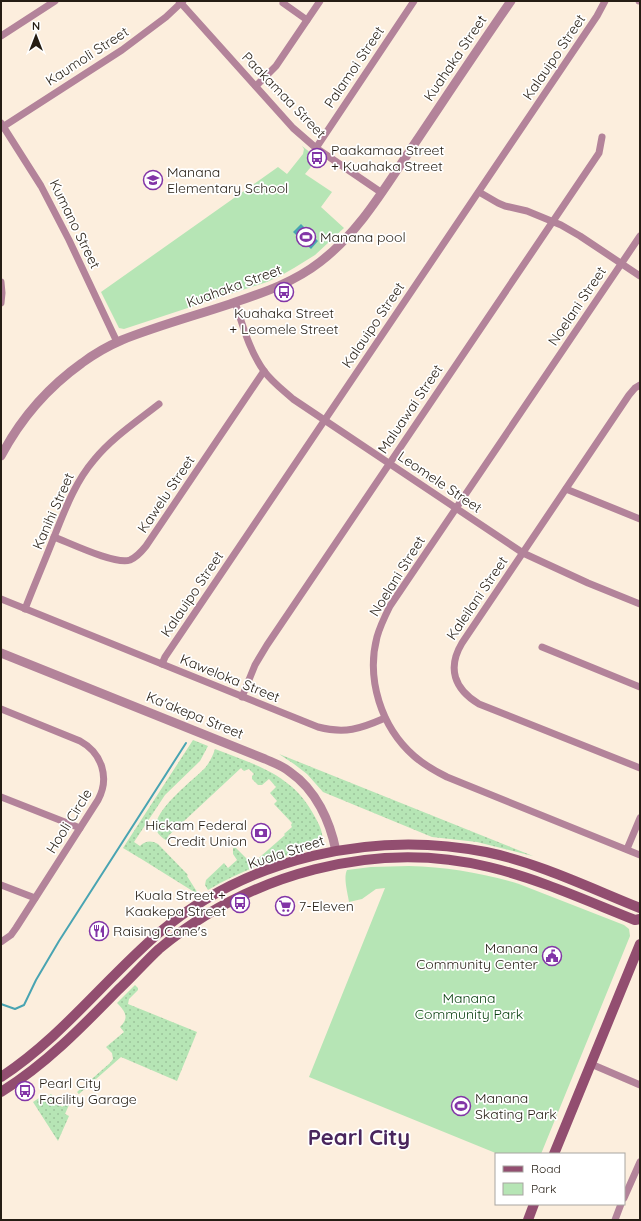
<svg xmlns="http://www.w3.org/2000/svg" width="641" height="1221" font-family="Quicksand,sans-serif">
  <defs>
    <pattern id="grass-dots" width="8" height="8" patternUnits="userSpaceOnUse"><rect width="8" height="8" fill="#b6e5b5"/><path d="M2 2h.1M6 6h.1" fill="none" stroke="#9cc49b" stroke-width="1.8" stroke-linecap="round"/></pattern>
  </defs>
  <rect width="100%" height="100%" fill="#fceedd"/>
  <g fill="url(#grass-dots)">
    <path d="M193,740L208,746L200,761L165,795L134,842L140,846C145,841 151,840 158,844L188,875L187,876L199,895L143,860L123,848Z"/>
    <path d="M215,749C256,765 294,775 315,817C320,826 324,834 322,844L316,847C278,857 242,870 208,890L205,885L206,880L224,863L228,868L237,860L233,854V848L235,847L252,864L285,835L284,834L292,827L291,825L292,823L274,804L277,801L270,793L276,787L269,779L262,785H258L252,779V776L254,774L249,769L244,771L241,768L168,836L171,840L170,842C164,840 154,833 156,824C159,806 192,781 205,768C210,762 213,755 215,749Z"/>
    <path d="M279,754L533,856L477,842L432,837L323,792L307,774L294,764Z"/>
    <path d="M135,985L138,988V990L129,999L128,1004L197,1032L177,1081L121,1057L79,1094L77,1092L110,1063L113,1059L112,1053L106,1047L124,1032L120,1027C130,1018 125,1011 117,1003Z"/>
    <path d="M51,1094L62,1107L72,1098L65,1114L69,1116L58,1141L33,1102L39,1098L42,1102Z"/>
  </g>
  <g fill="#b6e5b5">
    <path d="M302,146L321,161L315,162L305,174L332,192L321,207L344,228L315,255L294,268L280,276L267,282L124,329L119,328L101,292L278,167L287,174L303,154L304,149Z"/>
    <path d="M409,866C447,867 483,873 519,884L624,925L629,929L630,936L541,1154H498L309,1077L385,888L376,889L362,899L349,902C348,894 343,878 347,870L371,867Z"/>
  </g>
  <path fill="#49a4b2" d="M301,224L318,241L311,249L293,232Z"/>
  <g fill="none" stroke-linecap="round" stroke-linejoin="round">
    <path stroke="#49a4b2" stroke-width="2" d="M1,1004L15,1009L24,1005L36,980L59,941L186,743"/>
    <g stroke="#b3839a" stroke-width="7">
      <path d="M179,1L293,128L316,148L382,193"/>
      <path d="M639,1H640"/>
      <path d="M283,3L307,20"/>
      <path d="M1,36L55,1"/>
      <path d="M256,86L276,66L320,1"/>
      <path d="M1,123L41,186L69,240L117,342"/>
      <path d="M1,128L122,50L166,17L183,1"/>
      <path d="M316,148L414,1"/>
      <path d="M479,192L498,203L505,206L527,211L561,225L580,236L640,276"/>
      <path d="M640,236L390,606C385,616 380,626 377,637C366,679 381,727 414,756C424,765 435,771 447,777L640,855"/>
      <path d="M1,282L2,293L1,303"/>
      <path d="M235,302C243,326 249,350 264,371C272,382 283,390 293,399L523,553L588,583L640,604"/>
      <path d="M640,385L635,388L629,395L462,643C447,668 454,689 479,704L640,768"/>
      <path d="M566,489L640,519"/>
      <path d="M54,537C70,543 115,565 130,560C137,557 142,551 146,546L264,371"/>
      <path d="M1,599L318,727C345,734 360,729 385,718"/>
      <path d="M25,609C35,583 46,558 56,532C66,507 76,481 94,460C112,438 136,422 159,404"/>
      <path d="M542,647L640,687"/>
      <path d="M162,664L165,657L597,16L605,1"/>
      <path d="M242,697L255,665L267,645L599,153L602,137"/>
      <path d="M1,709L80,741C102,753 110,778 98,800L16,928L11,935L1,942"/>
      <path d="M1,797L80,828"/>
      <path d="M627,849L640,818"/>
      <path d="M1,885L35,898"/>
      <path d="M591,1064L640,1085"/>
      <path d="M624,1198L640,1162"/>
      <path d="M615,1220L621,1204"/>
    </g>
    <g stroke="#b3839a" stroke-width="9">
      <path d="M1,456C21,418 47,388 82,363C94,354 108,346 122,340C157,326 194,316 230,304C262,293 293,283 320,262C359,232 384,189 411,149C444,100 477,50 511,1"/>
      <path d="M1,653L265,759C274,763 283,766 290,772C316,790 330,821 336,851"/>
    </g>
    <g stroke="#924e70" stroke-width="10">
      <path d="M1,1077C62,1037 105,979 160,932C249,857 373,830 486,852C539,863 590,888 640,908"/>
      <path d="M1,1092C45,1065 82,1027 118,990C132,977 145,962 159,949C249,874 374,839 489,867C539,879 587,901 635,920L640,919"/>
      <path d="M554,1154L640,944"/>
      <path d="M528,1220L534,1204"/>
    </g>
  </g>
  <defs>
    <g id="bus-ring" transform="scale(1)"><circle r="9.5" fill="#fff" stroke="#8235a7" stroke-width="1.5"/><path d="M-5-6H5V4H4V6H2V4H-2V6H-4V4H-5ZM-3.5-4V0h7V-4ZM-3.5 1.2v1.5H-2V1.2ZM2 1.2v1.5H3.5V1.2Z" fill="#8235a7"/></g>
    <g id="school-ring" transform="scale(1)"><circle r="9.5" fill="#fff" stroke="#8235a7" stroke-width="1.5"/><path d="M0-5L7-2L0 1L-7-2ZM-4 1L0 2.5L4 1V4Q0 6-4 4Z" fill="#8235a7"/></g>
    <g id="stadium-ring" transform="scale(1)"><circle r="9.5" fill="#fff" stroke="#8235a7" stroke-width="1.5"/><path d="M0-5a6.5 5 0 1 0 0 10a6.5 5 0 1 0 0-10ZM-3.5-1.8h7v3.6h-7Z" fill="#8235a7"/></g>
    <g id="bank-ring" transform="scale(1)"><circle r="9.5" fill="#fff" stroke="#8235a7" stroke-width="1.5"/><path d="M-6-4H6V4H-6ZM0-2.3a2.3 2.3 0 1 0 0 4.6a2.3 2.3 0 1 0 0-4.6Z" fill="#8235a7"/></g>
    <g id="supermarket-ring" transform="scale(1)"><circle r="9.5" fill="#fff" stroke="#8235a7" stroke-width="1.5"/><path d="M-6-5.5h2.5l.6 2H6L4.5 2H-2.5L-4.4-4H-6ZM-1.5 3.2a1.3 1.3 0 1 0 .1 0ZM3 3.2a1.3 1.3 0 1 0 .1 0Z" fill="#8235a7"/></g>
    <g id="restaurant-ring" transform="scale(1)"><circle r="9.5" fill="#fff" stroke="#8235a7" stroke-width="1.5"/><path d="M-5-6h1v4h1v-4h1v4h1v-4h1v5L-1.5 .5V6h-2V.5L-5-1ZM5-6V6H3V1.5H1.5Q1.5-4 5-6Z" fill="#8235a7"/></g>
    <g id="civic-ring" transform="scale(1)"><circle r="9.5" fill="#fff" stroke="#8235a7" stroke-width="1.5"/><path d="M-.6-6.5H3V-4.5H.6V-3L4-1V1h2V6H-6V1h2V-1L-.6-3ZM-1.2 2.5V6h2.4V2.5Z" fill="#8235a7"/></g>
  </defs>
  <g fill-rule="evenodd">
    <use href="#bus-ring" x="317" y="158"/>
    <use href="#school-ring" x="153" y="180"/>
    <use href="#stadium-ring" x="306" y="237"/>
    <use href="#bus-ring" x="284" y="292"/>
    <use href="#bank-ring" x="261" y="833"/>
    <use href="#bus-ring" x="240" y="903"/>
    <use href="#supermarket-ring" x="285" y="906"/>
    <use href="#restaurant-ring" x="99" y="931"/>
    <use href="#civic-ring" x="552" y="956"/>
    <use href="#bus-ring" x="25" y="1091"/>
    <use href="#stadium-ring" x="461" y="1106"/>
  </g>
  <g text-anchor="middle" stroke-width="3.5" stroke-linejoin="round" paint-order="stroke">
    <g font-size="14" fill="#251d13" stroke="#fff">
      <text transform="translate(87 56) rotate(-33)" y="5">Kaumoli Street</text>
      <text transform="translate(554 57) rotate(-56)" y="5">Kalauipo Street</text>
      <text transform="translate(455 58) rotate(-56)" y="5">Kuahaka Street</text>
      <text transform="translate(354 67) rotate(-56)" y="5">Palamoi Street</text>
      <text transform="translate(284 95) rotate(46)" y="5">Paakamaa Street</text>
      <text transform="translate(75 224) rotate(64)" y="5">Kumano Street</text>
      <text transform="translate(234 286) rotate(-20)" y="5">Kuahaka Street</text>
      <text transform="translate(577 306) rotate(-56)" y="5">Noelani Street</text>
      <text transform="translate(373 325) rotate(-56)" y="5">Kalauipo Street</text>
      <text transform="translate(410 409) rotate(-56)" y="5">Maluawai Street</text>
      <text transform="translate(440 482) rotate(34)" y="5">Leomele Street</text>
      <text transform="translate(166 494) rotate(-56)" y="5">Kawelu Street</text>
      <text transform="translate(53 511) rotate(-66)" y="5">Kanihi Street</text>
      <text transform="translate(397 576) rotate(-58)" y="5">Noelani Street</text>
      <text transform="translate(192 594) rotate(-56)" y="5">Kalauipo Street</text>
      <text transform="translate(477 598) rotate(-56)" y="5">Kaleilani Street</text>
      <text transform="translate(230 678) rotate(22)" y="5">Kaweloka Street</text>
      <text transform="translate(195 715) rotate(22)" y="5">Ka'akepa Street</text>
      <text transform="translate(69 821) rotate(-58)" y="5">Hooli Circle</text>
      <text transform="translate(286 852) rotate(-18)" y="5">Kuala Street</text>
    </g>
    <g font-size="14" fill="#251d13" stroke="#fff" text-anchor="start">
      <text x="331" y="155">Paakamaa Street<tspan x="331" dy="16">+ Kuahaka Street</tspan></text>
      <text x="167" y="177">Manana<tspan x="167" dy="16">Elementary School</tspan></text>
      <text x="320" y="242">Manana pool</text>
      <text x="284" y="318" text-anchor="middle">Kuahaka Street<tspan x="284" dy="16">+ Leomele Street</tspan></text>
      <text x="247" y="830" text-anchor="end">Hickam Federal<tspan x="247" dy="16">Credit Union</tspan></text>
      <text x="226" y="900" text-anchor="end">Kuala Street +<tspan x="226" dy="16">Kaakepa Street</tspan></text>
      <text x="299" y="911">7-Eleven</text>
      <text x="113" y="936">Raising Cane's</text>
      <text x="538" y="953" text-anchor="end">Manana<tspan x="538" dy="16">Community Center</tspan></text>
      <text x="39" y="1088">Pearl City<tspan x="39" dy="16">Facility Garage</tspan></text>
      <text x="475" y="1103">Manana<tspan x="475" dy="16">Skating Park</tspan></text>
    </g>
    <g font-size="14" fill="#0c4212" stroke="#fff">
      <text x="469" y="1003">Manana<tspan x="469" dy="16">Community Park</tspan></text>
    </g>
    <g font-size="22" font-weight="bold" fill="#49255c" stroke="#fff">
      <text x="359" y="1145">Pearl City</text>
    </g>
  </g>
  <rect width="641" height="1221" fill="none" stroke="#251d13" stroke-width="4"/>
  <rect x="495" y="1153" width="130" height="52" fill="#ffffff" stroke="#a8a5a1"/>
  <rect x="503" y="1166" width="20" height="6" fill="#924e70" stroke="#a8a5a1"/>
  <text x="531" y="1173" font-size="12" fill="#251d13">Road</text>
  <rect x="503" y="1183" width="20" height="12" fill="#b6e5b5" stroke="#a8a5a1"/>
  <text x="531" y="1193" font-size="12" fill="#251d13">Park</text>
  <g transform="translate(36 36)" stroke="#ffffff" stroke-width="3" paint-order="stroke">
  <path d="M0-3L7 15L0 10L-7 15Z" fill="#251d13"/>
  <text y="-6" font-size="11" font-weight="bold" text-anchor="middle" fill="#251d13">N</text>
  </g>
</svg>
